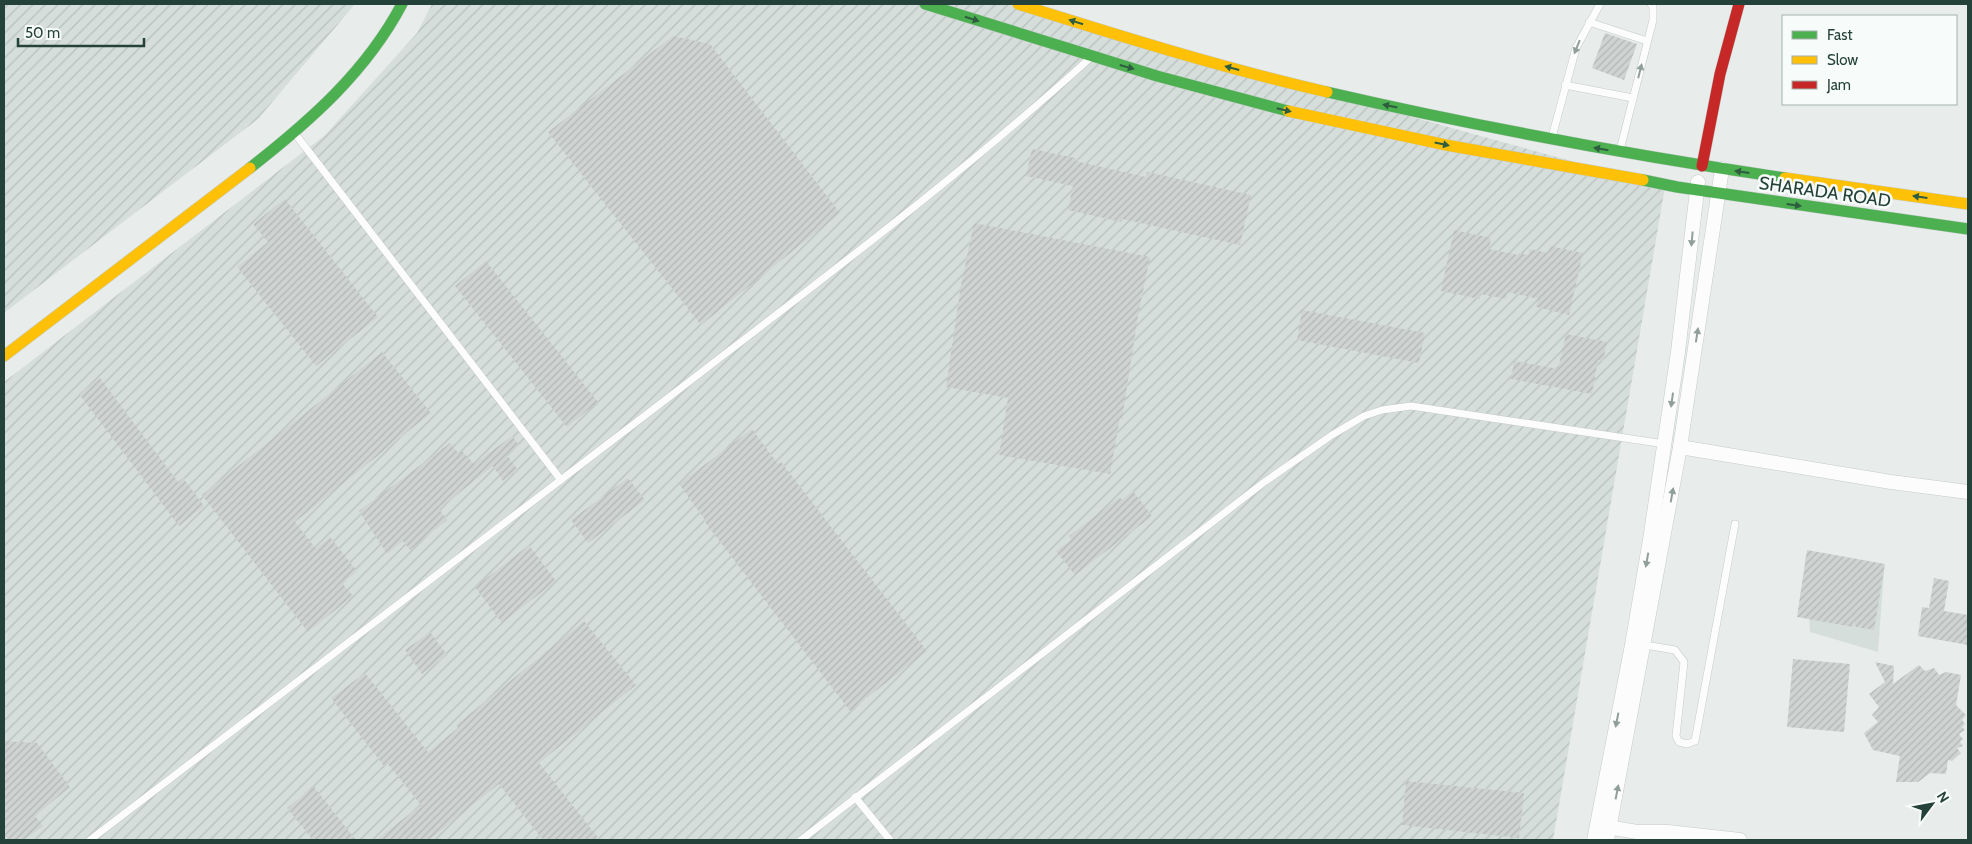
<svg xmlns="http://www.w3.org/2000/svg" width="1972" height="844" font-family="Cabin,sans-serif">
  <defs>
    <pattern id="industrial-furrows" width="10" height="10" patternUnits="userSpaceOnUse" patternTransform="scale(1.25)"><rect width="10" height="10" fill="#d6dedb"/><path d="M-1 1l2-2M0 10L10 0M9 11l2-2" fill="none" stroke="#b8c0bd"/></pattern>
    <pattern id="building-hatch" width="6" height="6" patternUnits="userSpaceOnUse" patternTransform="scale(1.25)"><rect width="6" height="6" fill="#cfd4d2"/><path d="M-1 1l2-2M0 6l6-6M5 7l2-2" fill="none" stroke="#b2b7b5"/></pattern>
  </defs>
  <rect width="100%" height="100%" fill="#e8edeb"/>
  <path fill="#d6dedb" d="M1805,558L1884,572L1878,652L1810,632Z"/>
  <g fill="url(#industrial-furrows)">
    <path d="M4,4H355L258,119L4,313Z"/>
    <path d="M432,4H1005L1665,187L1553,840H4V382L324,136L417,33Z"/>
  </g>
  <g fill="url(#building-hatch)">
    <path d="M1605,33L1637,44L1624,80L1592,68Z"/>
    <path d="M673,36L710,44L840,213L701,325L548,132Z"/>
    <path d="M1032,149L1076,158L1075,161L1146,177L1147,172L1251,195L1240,245L1122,219L1121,222L1068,210L1073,186L1026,176Z"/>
    <path d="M285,199L378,317L316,366L237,267L268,242L253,224Z"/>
    <path d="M974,223L1150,257L1138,316L1122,419L1120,418L1110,474L999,455L1008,398L946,387L961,285Z"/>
    <path d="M1454,230L1491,238L1489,249L1518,255V253L1528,255L1530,249L1548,253L1550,246L1583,253L1569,315L1536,307L1538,299L1507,292L1506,299L1480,294L1479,299L1441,291Z"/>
    <path d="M486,261L598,402L567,427L455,286Z"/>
    <path d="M1302,310L1425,333L1419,363L1297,340Z"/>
    <path d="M1566,334L1607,342L1603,361L1598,360L1592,394L1511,379L1514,361L1558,369Z"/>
    <path d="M382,352L431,413L295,522L316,549L330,537L357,571L342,583L353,596L308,632L202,495Z"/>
    <path d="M100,378L178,482L183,478L204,506L179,526L79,394Z"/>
    <path d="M752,429L778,464L781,462L927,651L850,711L704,521L705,520L679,484Z"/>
    <path d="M512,436L519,445L507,455L518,470L503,481L493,466L439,509L447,520L410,550L403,541L387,554L359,511L450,443L459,454L462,451L474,464Z"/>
    <path d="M628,478L645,500L588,543L571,520Z"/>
    <path d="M1133,491L1152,516L1075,575L1056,551L1071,540L1069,536L1120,497L1122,500Z"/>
    <path d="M529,545L556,581L502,623L475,587Z"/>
    <path d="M1807,550L1885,564L1874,630L1856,627L1853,621V627L1797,617Z"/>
    <path d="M1934,578L1949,581L1944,611L1968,615V645L1918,636L1922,607L1929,608Z"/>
    <path d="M584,621L636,685L539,763L600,840H543L499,784L429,840H376L421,805L387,763L384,766L331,698L365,673L428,752L458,728L456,725Z"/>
    <path d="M430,632L447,655L422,674L405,650Z"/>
    <path d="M1793,659L1850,664L1844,732L1787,727Z"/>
    <path d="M1875,662L1894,666L1893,684L1919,665L1925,671L1934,668L1939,675L1946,672L1961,675L1956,705L1966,715L1962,720L1965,724L1962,727L1965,730L1959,734L1963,739L1960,742L1963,746L1957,748L1961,753L1952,761L1948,760L1946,774L1930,773L1918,782H1896L1900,756L1873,750L1864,733L1878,722L1872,715L1879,707L1869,694L1885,682Z"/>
    <path d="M4,741L37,743L70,787L35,816L43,826L24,840H4Z"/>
    <path d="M1406,781L1524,793L1519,838L1402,825Z"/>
    <path d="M314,787L356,840H313L287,808Z"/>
  </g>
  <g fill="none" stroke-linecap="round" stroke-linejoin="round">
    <g stroke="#c5cac8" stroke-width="8">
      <g id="lane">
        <path d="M1589,22L1647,41"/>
        <path d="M1565,85L1633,98"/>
        <path d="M296,135L561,480"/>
        <path d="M1552,137L1576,48L1600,4"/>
        <path d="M1620,150L1653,20V7L1651,4"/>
        <path d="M1645,645L1675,650L1684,662L1676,736L1679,742L1687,744L1695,741L1735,524"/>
        <path d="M855,797L890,840"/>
        <path d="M90,840C286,690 482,541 677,391C817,283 959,177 1089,59"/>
        <path d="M801,840L1263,483L1332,435L1364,416L1382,410L1411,406L1665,444"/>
      </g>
    </g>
    <g stroke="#c5cac8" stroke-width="15">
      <g id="street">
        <path d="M1680,447L1891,482L1968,492"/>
        <path d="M1602,826L1637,832H1668L1740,840"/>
        <path d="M1594,840L1632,645L1650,540L1678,352L1698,182"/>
        <path d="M1607,840L1680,447L1722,169"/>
      </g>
    </g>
    <g stroke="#c3cbc8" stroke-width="12">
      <g id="fast">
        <path d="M925,4L1157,76L1288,111"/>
        <path d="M1327,92C1479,127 1631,155 1785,178"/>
        <path d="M250,168C310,121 366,72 402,4"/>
        <path d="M1643,180L1677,187L1968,229"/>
      </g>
    </g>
    <g stroke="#c3cbc8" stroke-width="12">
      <g id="slow">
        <path d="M1018,4C1120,36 1222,68 1327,92"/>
        <path d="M1288,111L1446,145L1643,180"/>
        <path d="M1785,178L1968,204"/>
        <path d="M4,356L250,168"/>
      </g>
    </g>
    <g stroke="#c3cbc8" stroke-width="12">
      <path id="jam" d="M1702,166L1720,74L1739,4"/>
    </g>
    <use href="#lane" stroke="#fcfcfc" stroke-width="7"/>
    <use href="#street" stroke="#fcfcfc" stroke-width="14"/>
    <use href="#fast" stroke="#4caf50" stroke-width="11"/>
    <use href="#slow" stroke="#ffc107" stroke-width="11"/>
    <use href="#jam" stroke="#c62828" stroke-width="11"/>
  </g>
  <defs><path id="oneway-solid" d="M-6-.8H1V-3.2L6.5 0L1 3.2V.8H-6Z" transform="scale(1.25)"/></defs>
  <g fill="#2e5d40">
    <use href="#oneway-solid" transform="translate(972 19) rotate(18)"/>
    <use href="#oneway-solid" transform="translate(1076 22) rotate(-162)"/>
    <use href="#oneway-solid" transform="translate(1127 67) rotate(16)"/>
    <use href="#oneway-solid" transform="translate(1232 68) rotate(-165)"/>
    <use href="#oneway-solid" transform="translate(1390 106) rotate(-168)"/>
    <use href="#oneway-solid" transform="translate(1284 110) rotate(13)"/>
    <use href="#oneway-solid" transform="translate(1442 144) rotate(12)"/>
    <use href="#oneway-solid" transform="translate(1601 149) rotate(-170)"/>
    <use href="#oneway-solid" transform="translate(1742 172) rotate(-172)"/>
    <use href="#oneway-solid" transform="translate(1920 197) rotate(-172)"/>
    <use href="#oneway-solid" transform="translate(1794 205) rotate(8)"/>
  </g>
  <g fill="#909f9b">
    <use href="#oneway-solid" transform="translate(1577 47) rotate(112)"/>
    <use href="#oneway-solid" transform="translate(1640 71) rotate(-76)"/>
    <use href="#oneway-solid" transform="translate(1692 239) rotate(95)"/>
    <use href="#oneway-solid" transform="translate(1697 335) rotate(-81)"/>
    <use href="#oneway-solid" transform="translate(1672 400) rotate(98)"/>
    <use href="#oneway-solid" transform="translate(1672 495) rotate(-80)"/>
    <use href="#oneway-solid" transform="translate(1647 560) rotate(100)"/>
    <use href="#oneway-solid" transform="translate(1617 720) rotate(101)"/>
    <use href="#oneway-solid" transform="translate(1617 792) rotate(-79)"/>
  </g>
  <g text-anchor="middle" stroke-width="5" stroke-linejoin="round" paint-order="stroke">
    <g font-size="18" fill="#24423a" stroke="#f7fbf9">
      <text transform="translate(1825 192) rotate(8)" y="6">SHARADA ROAD</text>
    </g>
  </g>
  <rect width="1972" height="844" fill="none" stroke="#24423a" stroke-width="10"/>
  <rect x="1782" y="15" width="175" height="90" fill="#f7fbf9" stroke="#a3b1ad"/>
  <rect x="1792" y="31" width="25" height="8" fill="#4caf50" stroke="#a3b1ad"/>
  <text x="1827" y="40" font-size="15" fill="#24423a">Fast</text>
  <rect x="1792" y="56" width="25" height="8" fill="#ffc107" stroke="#a3b1ad"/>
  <text x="1827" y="65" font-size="15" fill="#24423a">Slow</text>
  <rect x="1792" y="81" width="25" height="8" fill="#c62828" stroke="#a3b1ad"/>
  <text x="1827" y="90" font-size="15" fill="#24423a">Jam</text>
  <g transform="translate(1932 804) rotate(58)" stroke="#f7fbf9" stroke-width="4" paint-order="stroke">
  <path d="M0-4L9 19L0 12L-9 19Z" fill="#24423a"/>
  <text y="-8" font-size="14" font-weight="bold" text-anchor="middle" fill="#24423a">N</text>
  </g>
  <path d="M18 38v8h126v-8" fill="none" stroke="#24423a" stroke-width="2.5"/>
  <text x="25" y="38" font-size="15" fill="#24423a" stroke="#f7fbf9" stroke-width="4" paint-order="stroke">50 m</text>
</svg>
